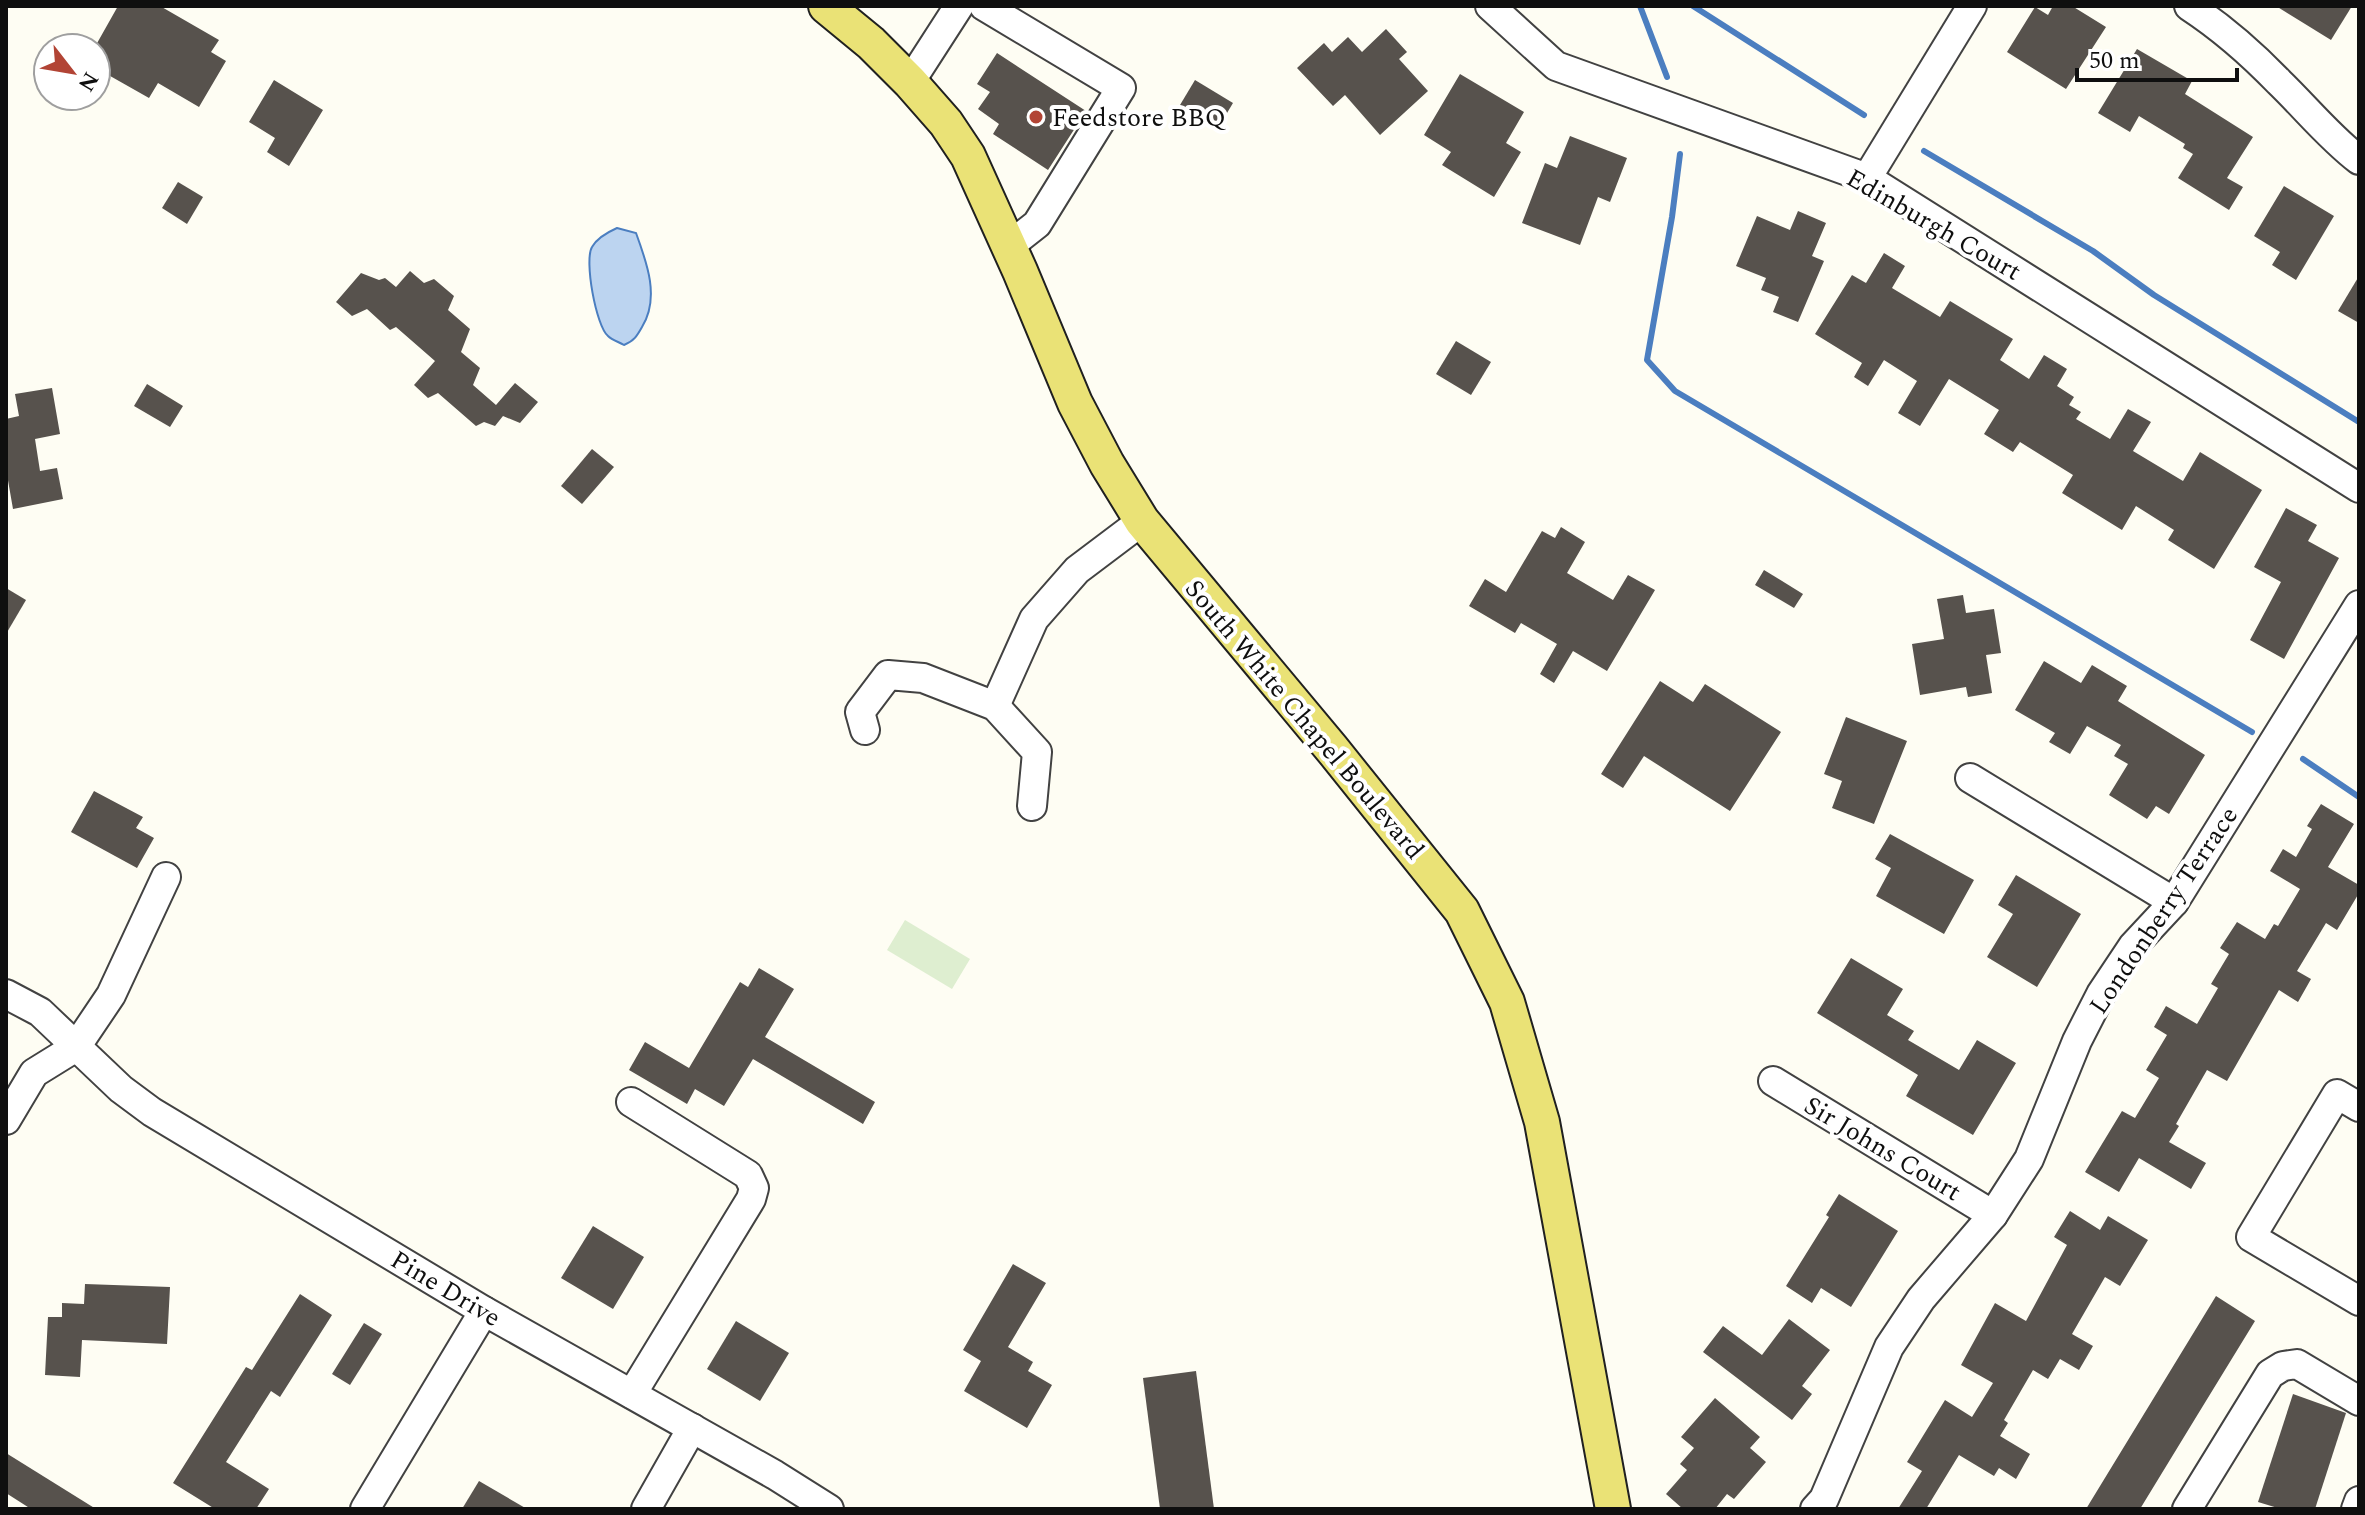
<svg xmlns="http://www.w3.org/2000/svg" width="2365" height="1515" font-family="Spectral,serif">
  <rect width="100%" height="100%" fill="#fefdf3"/>
  <path fill="#deeed0" d="M905,920L970,959L952,989L887,950Z"/>
  <path fill="#bcd4f0" stroke="#4b7ec0" stroke-width="2" d="M617,228L636,233C647,263 660,298 642,327C637,336 634,341 624,345C619,342 612,340 608,336C596,326 584,260 592,247C597,238 608,232 617,228Z"/>
  <g fill="none" stroke-linecap="round" stroke-linejoin="round">
    <g stroke="#4b7ec0" stroke-width="6">
      <path d="M1640,6L1667,77"/>
      <path d="M1693,6L1864,115"/>
      <path d="M1924,151L2093,251L2154,295L2359,422"/>
      <path d="M1680,154L1672,217L1647,360L1675,391L2252,732"/>
      <path d="M2303,759L2359,797"/>
    </g>
  </g>
  <g fill="#57524d">
    <path d="M118,6H160L219,40L211,52L226,61L199,107L158,83L149,98L96,68V45Z"/>
    <path d="M2053,6H2072L2106,27L2066,89L2007,52L2035,7L2048,15Z"/>
    <path d="M2276,6H2352L2331,40Z"/>
    <path d="M1386,29L1407,52L1399,59L1428,91L1380,135L1345,95L1333,106L1297,68L1324,43L1332,52L1348,37L1362,52Z"/>
    <path d="M2137,49L2192,81L2185,94L2253,137L2227,178L2243,187L2229,210L2178,178L2193,154L2183,148L2185,144L2139,116L2130,132L2098,113Z"/>
    <path d="M997,53L1086,111L1048,170L993,134L999,124L978,109L990,92L977,84Z"/>
    <path d="M1460,74L1524,112L1506,143L1521,152L1494,197L1442,165L1451,152L1424,135Z"/>
    <path d="M274,80L323,110L289,166L267,152L275,138L249,122Z"/>
    <path d="M1195,80L1233,103L1218,128L1180,105Z"/>
    <path d="M1570,136L1627,158L1610,202L1598,197L1580,245L1522,223L1545,163L1557,168Z"/>
    <path d="M178,182L203,197L187,224L162,208Z"/>
    <path d="M2284,186L2334,216L2296,280L2272,265L2280,252L2254,236Z"/>
    <path d="M1798,211L1826,223L1812,256L1824,261L1798,322L1773,312L1779,297L1761,290L1766,278L1736,266L1757,216L1790,230Z"/>
    <path d="M1884,253L1905,266L1892,288L1940,317L1950,301L2013,339L2000,360L2029,379L2044,355L2067,369L2057,386L2074,397L2069,405L2081,412L2076,419L2110,439L2128,409L2151,422L2133,451L2183,481L2200,452L2262,490L2214,569L2168,540L2174,530L2136,506L2122,530L2062,493L2073,475L2020,442L2013,452L1984,434L1999,410L1949,379L1920,426L1898,413L1917,381L1884,360L1868,386L1854,377L1862,363L1815,334L1852,275L1866,283Z"/>
    <path d="M410,271L424,283L434,279L454,296L448,310L470,329L461,352L480,368L473,385L496,405L515,383L538,402L520,423L503,416L495,426L484,422L476,426L438,393L428,398L414,385L435,361L396,327L390,330L367,309L352,316L336,302L361,273L379,280L385,278L396,287Z"/>
    <path d="M2359,276V323L2338,311Z"/>
    <path d="M1456,341L1491,362L1471,395L1436,374Z"/>
    <path d="M147,384L183,406L170,427L134,406Z"/>
    <path d="M52,388L60,434L35,439L40,471L57,468L63,499L13,509L6,469V419L19,416L15,394Z"/>
    <path d="M592,449L614,467L582,504L561,486Z"/>
    <path d="M2286,508L2317,525L2308,541L2339,558L2284,659L2250,640L2281,582L2254,567Z"/>
    <path d="M1561,527L1585,542L1567,573L1613,600L1628,575L1655,590L1607,671L1573,651L1554,683L1540,674L1557,644L1521,623L1515,633L1469,606L1485,579L1506,592L1542,531L1555,538Z"/>
    <path d="M1764,570L1803,594L1794,608L1755,585Z"/>
    <path d="M6,588L26,600L6,634Z"/>
    <path d="M1963,595L1966,613L1994,609L2001,653L1986,655L1992,693L1968,697L1966,687L1920,695L1912,644L1944,639L1937,599Z"/>
    <path d="M2044,661L2081,683L2092,665L2127,686L2118,701L2205,755L2169,814L2156,806L2147,819L2109,795L2128,764L2114,756L2121,745L2087,726L2070,754L2049,742L2055,733L2015,710Z"/>
    <path d="M1660,681L1693,702L1705,684L1781,732L1730,811L1644,756L1623,788L1601,774Z"/>
    <path d="M1846,717L1907,741L1874,824L1832,808L1842,781L1824,774Z"/>
    <path d="M94,791L143,817L136,828L154,838L137,868L71,832Z"/>
    <path d="M2321,804L2354,824L2328,867L2359,885V893L2337,930L2326,923L2297,971L2311,979L2298,1002L2279,990L2227,1081L2207,1070L2176,1124L2179,1126L2169,1142L2206,1163L2191,1189L2139,1158L2119,1192L2085,1172L2122,1111L2135,1118L2159,1078L2146,1070L2167,1035L2154,1027L2166,1006L2197,1024L2218,988L2211,984L2229,954L2220,948L2237,922L2265,939L2274,924L2278,926L2300,889L2270,871L2283,849L2296,857L2312,829L2307,826Z"/>
    <path d="M1890,834L1974,880L1944,934L1876,896L1891,868L1875,859Z"/>
    <path d="M2016,875L2081,914L2037,987L1987,957L2013,914L1998,905Z"/>
    <path d="M1851,958L1903,989L1887,1015L1914,1031L1908,1040L1959,1070L1977,1040L2016,1063L1973,1135L1906,1096L1918,1075L1817,1013Z"/>
    <path d="M759,968L794,989L765,1037L875,1102L863,1124L753,1059L724,1106L695,1089L687,1104L629,1070L645,1042L689,1068L740,982L748,987Z"/>
    <path d="M1839,1194L1898,1231L1851,1307L1821,1288L1812,1303L1786,1286L1829,1217L1826,1215Z"/>
    <path d="M2070,1211L2100,1230L2108,1216L2148,1240L2120,1286L2105,1277L2072,1334L2093,1346L2079,1370L2060,1359L2048,1379L2033,1370L2004,1420L2008,1423L2000,1436L2030,1454L2016,1479L1999,1468L1994,1476L1959,1455L1926,1509H1898L1922,1471L1907,1462L1945,1400L1972,1417L1993,1383L1961,1365L1995,1303L2026,1321L2067,1245L2054,1237Z"/>
    <path d="M593,1226L644,1257L613,1309L561,1278Z"/>
    <path d="M1013,1264L1046,1283L1008,1347L1033,1362L1028,1371L1052,1385L1027,1428L964,1391L981,1361L963,1350Z"/>
    <path d="M85,1284L170,1287L167,1344L82,1340L80,1377L45,1375L48,1317H62V1303L84,1304Z"/>
    <path d="M300,1294L332,1315L280,1397L271,1391L226,1462L269,1489L256,1509H215L173,1483L246,1367L252,1370Z"/>
    <path d="M2216,1296L2255,1321L2198,1414L2140,1509H2086Z"/>
    <path d="M1789,1319L1830,1350L1802,1386L1812,1394L1792,1420L1703,1352L1723,1326L1762,1355Z"/>
    <path d="M736,1321L789,1353L760,1401L707,1369Z"/>
    <path d="M364,1323L382,1334L350,1385L332,1374Z"/>
    <path d="M1196,1371L1214,1509H1160L1143,1378Z"/>
    <path d="M2293,1394L2346,1413L2315,1509H2281L2258,1502Z"/>
    <path d="M1715,1398L1760,1437L1750,1448L1766,1462L1734,1499L1727,1494L1715,1509H1683L1666,1494L1687,1470L1680,1464L1694,1448L1681,1437Z"/>
    <path d="M6,1453L96,1509H31L6,1493Z"/>
    <path d="M479,1481L527,1509H462Z"/>
  </g>
  <g fill="none" stroke-linecap="round" stroke-linejoin="round">
    <g stroke="#424242" stroke-width="32">
      <g id="minor">
        <path d="M984,6L1121,88L1037,224L1009,246"/>
        <path d="M1490,6L1556,66L1867,178L2359,488"/>
        <path d="M2189,6C2221,27 2252,54 2279,82C2306,108 2329,137 2359,160"/>
        <path d="M910,82L959,6"/>
        <path d="M1867,178L1972,6"/>
        <path d="M995,706L1034,619L1077,570L1142,521"/>
        <path d="M865,730L860,712L888,675L923,678L995,706L1037,752L1032,806"/>
        <path d="M1970,778L2174,902"/>
        <path d="M6,994L40,1012L121,1089L152,1112L484,1311L775,1475L829,1509"/>
        <path d="M1773,1081L1993,1215"/>
        <path d="M631,1102L748,1175L754,1188L751,1199L632,1394"/>
        <path d="M2359,1107L2337,1094L2251,1237L2359,1301"/>
        <path d="M6,1120L34,1073L76,1047L111,995L166,877"/>
        <path d="M365,1509L484,1311"/>
        <path d="M646,1509L692,1428"/>
        <path d="M1815,1509L1824,1499L1889,1347L1921,1299L1993,1215L2029,1159L2077,1041L2101,994L2133,946L2174,902L2359,605"/>
        <path d="M2187,1509L2270,1374L2283,1366L2297,1364L2359,1401"/>
        <path d="M2356,1509L2359,1501"/>
      </g>
    </g>
    <g stroke="#202020" stroke-width="38">
      <path id="major" d="M826,6L871,43L910,82L946,123L968,156L1020,271L1075,403L1107,464L1142,521L1332,749L1462,911L1507,1002L1542,1122L1613,1509"/>
    </g>
    <use href="#minor" stroke="#fff" stroke-width="28"/>
    <use href="#major" stroke="#eae276" stroke-width="34"/>
  </g>
  <circle fill="#b24435" stroke="#fff" stroke-width="3" cx="1036" cy="117" r="8"/>
  <g text-anchor="middle" stroke-width="8" stroke-linejoin="round" paint-order="stroke">
    <g font-size="26" fill="#0f0f0f" stroke="#fff" text-anchor="start">
      <text x="1052" y="126">Feedstore BBQ</text>
    </g>
    <g font-size="26" fill="#0f0f0f" stroke="#fff">
      <text transform="translate(1934 224) rotate(30)" y="9">Edinburgh Court</text>
      <text transform="translate(1305 719) rotate(50)" y="9">South White Chapel Boulevard</text>
      <text transform="translate(2163 910) rotate(-56)" y="9">Londonberry Terrace</text>
      <text transform="translate(1883 1148) rotate(31)" y="9">Sir Johns Court</text>
      <text transform="translate(446 1288) rotate(31)" y="9">Pine Drive</text>
    </g>
  </g>
  <rect width="2365" height="1515" fill="none" stroke="#0f0f0f" stroke-width="16"/>
  <g transform="translate(72 72) rotate(121)"><circle r="38" fill="#ffffff" stroke="#9f9f9f" stroke-width="2"/>
  <path d="M0-6L14 30L0 20L-14 30Z" fill="#b24435"/>
  <text y="-12" font-size="22" font-weight="bold" text-anchor="middle" fill="#0f0f0f">N</text>
  </g>
  <path d="M2077 68v12h160v-12" fill="none" stroke="#0f0f0f" stroke-width="4"/>
  <text x="2089" y="68" font-size="24" fill="#0f0f0f" stroke="#ffffff" stroke-width="6" paint-order="stroke">50 m</text>
</svg>
